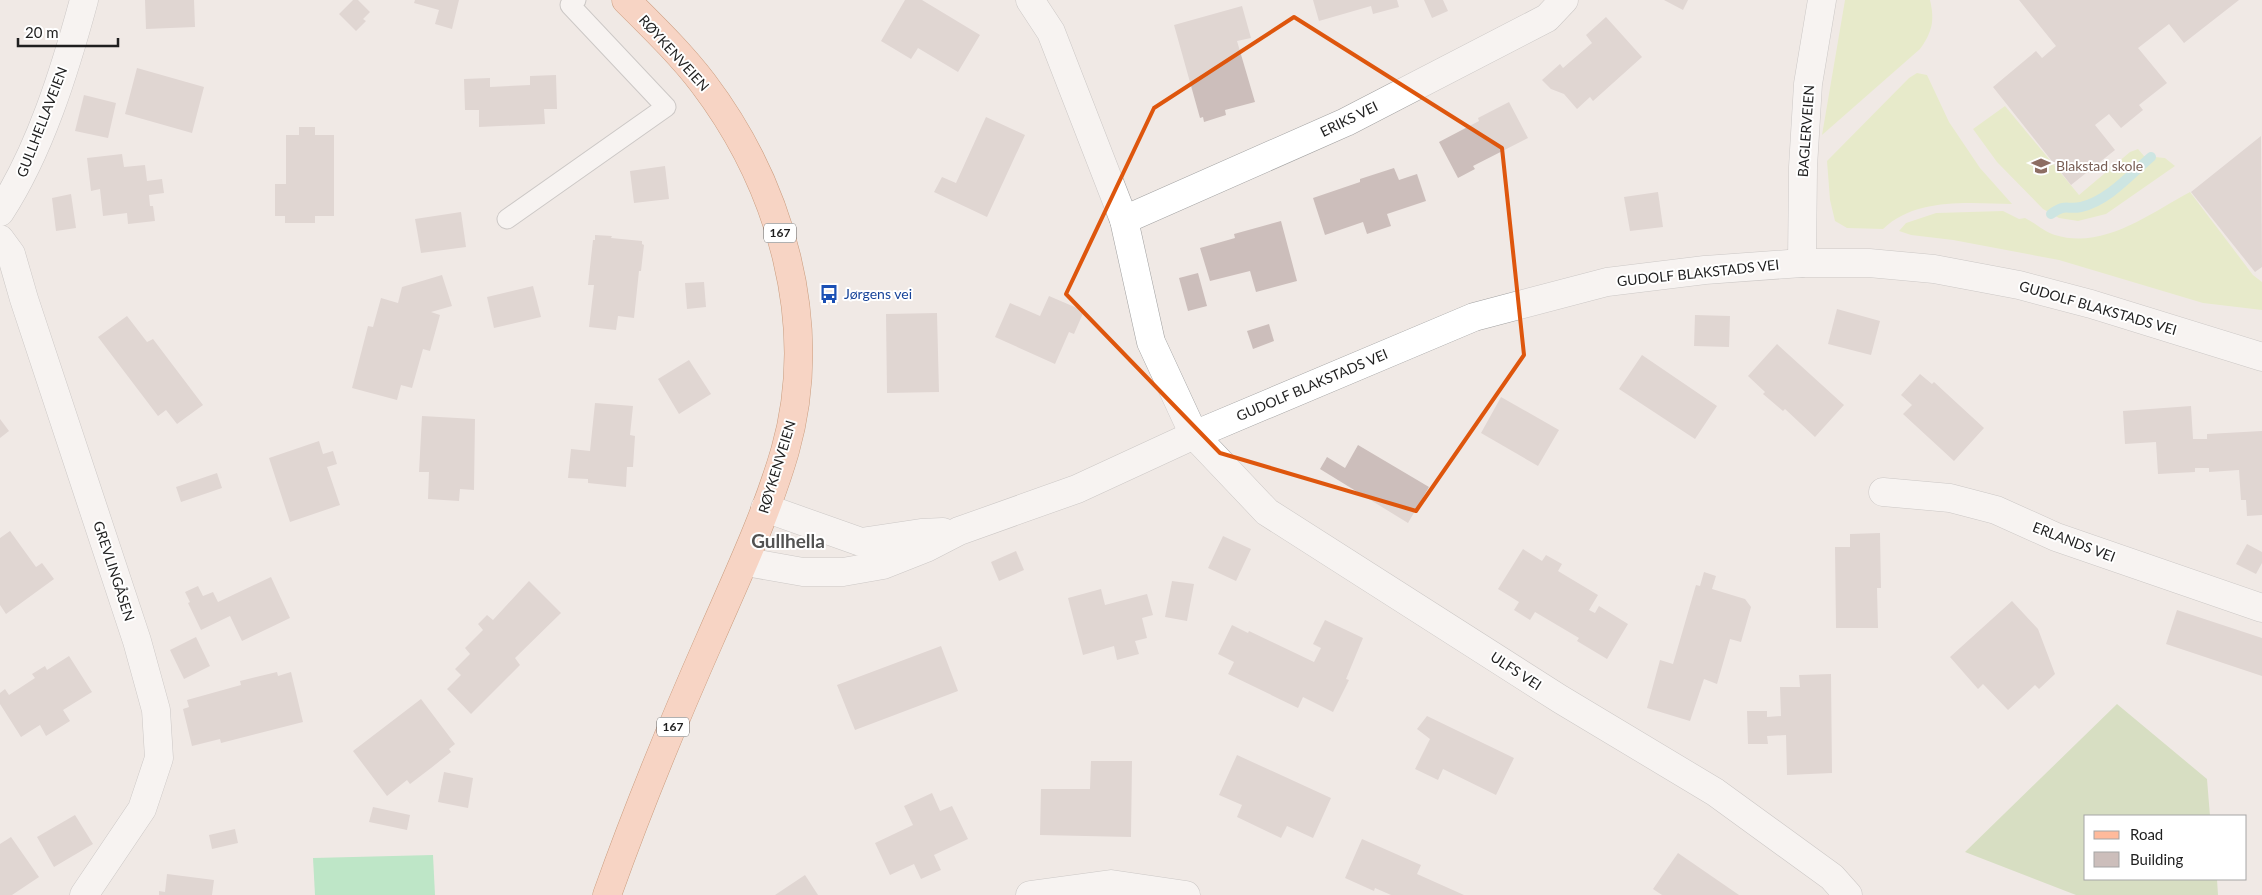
<svg xmlns="http://www.w3.org/2000/svg" width="2262" height="895" font-family="Lato,sans-serif">
  <rect width="100%" height="100%" fill="#f0e9e5"/>
  <g fill="#dceca9">
    <path d="M1845,0H1930C1935,21 1932,32 1920,49L1822,135Z"/>
    <path d="M1917,73L1927,75L1949,122L1980,168L2012,204C1970,203 1916,197 1883,229L1847,228L1835,221L1830,200L1827,161L1909,78Z"/>
    <path d="M2005,106L2079,195L2130,152L2138,149L2144,156L2165,158L2175,166L2106,214L2078,221L2059,218L2043,209L1997,162L1973,129Z"/>
    <path d="M2190,192L2253,275L2262,282V310L2203,303L2059,260L1953,240L1911,235L1899,231L1906,223L1936,213L2003,211L2019,219L2025,218C2035,223 2045,232 2055,235C2103,250 2149,214 2190,192Z"/>
  </g>
  <path fill="#b8d198" d="M2117,704L2207,779L2210,816H2086V879H2217L2218,895H2076L1965,852Z"/>
  <path fill="#80e2a2" d="M433,855L435,895H315L313,858Z"/>
  <g fill="none" stroke-linecap="round" stroke-linejoin="round">
    <path stroke="#a3e0dd" stroke-width="10" d="M2051,214C2066,203 2066,210 2081,207C2108,201 2131,174 2151,157"/>
  </g>
  <g fill="#ccbebb">
    <path d="M145,0H194L195,27L146,29Z"/>
    <path d="M353,0H358L370,12L363,19L366,21L356,31L339,14Z"/>
    <path d="M415,0H459L452,29L435,24L439,10L414,3Z"/>
    <path d="M905,0H922L980,35L958,72L918,48L911,59L881,41Z"/>
    <path d="M1313,0H1397L1399,7L1373,14L1371,6L1319,21Z"/>
    <path d="M1424,0H1443L1448,11L1432,18Z"/>
    <path d="M1664,0H1688L1683,10Z"/>
    <path d="M2019,0H2239L2184,43L2169,24L2138,48L2167,83L2139,105L2143,110L2121,128L2109,114L2095,125L2115,150L2071,185L1993,87L2036,51L2042,58L2056,46Z"/>
    <path d="M1242,6L1251,38L1237,41L1255,102L1225,110L1226,115L1204,122L1203,117L1200,118L1174,25Z"/>
    <path d="M1606,17L1642,57L1593,101L1590,97L1577,109L1564,94L1551,89L1542,80L1560,64L1563,68L1592,43L1586,35Z"/>
    <path d="M137,68L204,87L192,133L125,114Z"/>
    <path d="M556,75L557,109H544L545,124L479,127V110H465L464,79L490,78V87L530,85V76Z"/>
    <path d="M84,95L116,103L108,138L75,131Z"/>
    <path d="M1509,102L1528,138L1473,166L1475,169L1458,178L1439,142L1479,121L1478,118Z"/>
    <path d="M986,117L1025,135L987,217L934,192L942,177L956,183Z"/>
    <path d="M299,127H315V135H334V216H315V223H285V216H275V184H286V135H299Z"/>
    <path d="M2261,136L2262,267L2255,272L2191,192Z"/>
    <path d="M122,154L124,167L145,165L147,181L162,179L164,193L149,195L150,206H153L155,221L128,224L127,213L103,216L100,189L91,191L87,158Z"/>
    <path d="M665,166L669,199L634,203L630,171Z"/>
    <path d="M1394,168L1399,180L1417,174L1426,201L1387,214L1391,226L1367,234L1363,222L1325,235L1313,198L1360,182V179Z"/>
    <path d="M1658,192L1663,227L1630,231L1624,197Z"/>
    <path d="M71,194L76,228L56,231L52,198Z"/>
    <path d="M461,212L466,247L421,253L415,219Z"/>
    <path d="M1281,221L1297,281L1256,292L1250,271L1210,281L1200,248L1235,238L1234,234Z"/>
    <path d="M595,235L612,236L611,238L642,241V244L644,245L641,271H639L634,318L618,316L616,330L589,327L594,285H588L593,240H595Z"/>
    <path d="M1198,273L1207,306L1188,311L1179,278Z"/>
    <path d="M442,275L452,306L431,312L440,315L430,351L423,349L412,388L401,385L397,400L352,388L368,326L373,327L381,298L398,303L402,287Z"/>
    <path d="M704,282L706,307L687,309L685,283Z"/>
    <path d="M533,286L541,317L494,328L487,297Z"/>
    <path d="M1049,296L1084,311L1074,334L1069,332L1055,364L995,337L1010,303L1040,316Z"/>
    <path d="M1837,309L1880,321L1871,355L1828,344Z"/>
    <path d="M937,313L939,392L887,393L886,314Z"/>
    <path d="M1695,315L1730,316L1729,347L1694,346Z"/>
    <path d="M127,316L147,342L153,339L203,405L177,424L166,410L158,416L98,337Z"/>
    <path d="M1269,324L1274,341L1253,349L1247,331Z"/>
    <path d="M1777,344L1844,405L1815,437L1785,409L1783,411L1763,394L1765,392L1748,376Z"/>
    <path d="M1642,355L1717,406L1695,439L1619,389Z"/>
    <path d="M689,360L711,394L679,414L658,379Z"/>
    <path d="M1920,374L1932,384L1934,382L1984,428L1954,461L1903,414L1912,405L1901,395Z"/>
    <path d="M1501,397L1559,430L1538,466L1481,433Z"/>
    <path d="M595,403L633,406L630,435L635,436L633,467H627L626,487L588,483V479L568,478L571,449L590,451Z"/>
    <path d="M2191,406L2193,439H2207V434L2262,431V515L2247,516L2246,500H2241L2239,470L2209,472V468H2195V472L2158,474L2156,442L2125,444L2123,411Z"/>
    <path d="M422,416L475,419L474,490L460,489L459,501L428,499L429,472H419Z"/>
    <path d="M0,419L9,431L0,438Z"/>
    <path d="M319,441L323,454L333,451L337,464L327,467L340,505L290,522L269,458Z"/>
    <path d="M1358,445L1429,487L1408,523L1320,469L1327,457L1345,468Z"/>
    <path d="M217,473L222,488L181,502L176,487Z"/>
    <path d="M10,531L36,567L42,563L54,579L6,614L0,605V538Z"/>
    <path d="M1880,533L1881,588H1877L1878,628H1836L1835,547H1850V534Z"/>
    <path d="M1223,536L1251,549L1236,581L1208,568Z"/>
    <path d="M2247,544L2262,552V563L2256,574L2236,564Z"/>
    <path d="M1523,549L1542,561L1546,555L1562,564L1558,571L1598,595L1589,610L1595,613L1599,606L1628,624L1607,659L1577,641L1579,638L1535,612L1530,620L1514,610L1519,602L1498,589Z"/>
    <path d="M1016,551L1024,570L999,581L991,562Z"/>
    <path d="M1704,572L1716,576L1712,589L1745,599L1751,607L1741,642L1730,639L1717,684L1704,679L1690,721L1647,708L1660,660L1673,664L1696,585L1700,586Z"/>
    <path d="M271,577L290,618L242,641L230,616L201,630L188,603L190,602L185,592L198,586L203,596L213,592L218,602Z"/>
    <path d="M529,581L561,613L515,658L520,665L471,714L447,689L461,675L455,669L470,654L465,648L483,630L478,624L487,615L493,620Z"/>
    <path d="M1172,581L1194,584L1187,621L1165,617Z"/>
    <path d="M1101,589L1105,605L1147,594L1153,615L1142,618L1147,638L1135,641L1139,654L1117,660L1114,646L1083,655L1068,598Z"/>
    <path d="M2012,601L2038,629L2055,674L2039,689L2035,685L2008,710L1983,684L1978,689L1950,657Z"/>
    <path d="M2177,610L2262,638V676L2166,644Z"/>
    <path d="M1325,620L1363,638L1346,679L1349,680L1333,712L1303,697L1298,708L1228,674L1234,662L1218,654L1232,625L1248,633L1249,631L1314,662L1321,648L1313,644Z"/>
    <path d="M196,637L210,666L184,679L170,650Z"/>
    <path d="M941,646L958,691L855,730L837,685Z"/>
    <path d="M69,656L92,692L63,710L70,721L46,736L40,725L21,737L0,704V693L5,689L9,695L35,678L32,674L45,666L47,670Z"/>
    <path d="M277,672L278,676L291,672L303,722L221,743L220,739L192,746L183,709L189,707L187,700L241,685L240,681Z"/>
    <path d="M1831,674L1832,773L1787,775L1786,735L1767,736L1768,744H1748L1747,711H1767V717L1781,716L1780,687H1800L1799,675Z"/>
    <path d="M421,699L455,744L449,749L451,752L431,768L410,784L407,780L387,796L353,751Z"/>
    <path d="M1427,716L1514,758L1496,795L1443,769L1438,780L1415,769L1430,739L1417,729Z"/>
    <path d="M1237,755L1331,798L1313,838L1287,826L1281,838L1237,817L1242,805L1219,795Z"/>
    <path d="M1091,761H1132L1131,837L1040,835L1041,789H1090Z"/>
    <path d="M444,772L473,778L468,808L438,802Z"/>
    <path d="M932,793L940,811L952,806L968,839L934,855L941,870L921,879L914,864L890,875L875,843L913,825L904,806Z"/>
    <path d="M373,807L410,815L407,830L369,822Z"/>
    <path d="M75,815L93,844L54,867L37,837Z"/>
    <path d="M235,829L238,843L212,849L209,835Z"/>
    <path d="M11,837L39,877L12,895H0V844Z"/>
    <path d="M1362,839L1421,865L1417,874L1464,895H1391L1375,888L1374,891L1345,878Z"/>
    <path d="M1678,853L1739,895H1662L1653,889Z"/>
    <path d="M167,874L214,880L212,895H159V891L165,892Z"/>
    <path d="M805,875L818,895H775Z"/>
  </g>
  <g fill="none" stroke-linecap="round" stroke-linejoin="round">
    <g stroke="#a0a0a0" stroke-width="21">
      <path id="service" d="M507,219L666,107L570,5L576,0"/>
    </g>
    <g stroke="#a0a0a0" stroke-width="29">
      <g id="minor">
        <path d="M1030,0L1051,32L1124,220L1151,342L1194,435L1267,512L1560,699L1715,792L1832,877L1848,895"/>
        <path d="M0,212C40,151 65,70 84,0"/>
        <path d="M1124,220L1346,122L1547,18L1564,0"/>
        <path d="M0,239L11,254L24,299L137,641L156,710L159,758L142,809L84,895"/>
        <path d="M1802,263L1803,167L1808,84L1822,0"/>
        <path d="M1883,492L1950,498L1996,510L2056,537L2262,608"/>
        <path d="M1030,895L1111,884L1186,895"/>
      </g>
    </g>
    <g stroke="#a0a0a0" stroke-width="29">
      <g id="tertiary">
        <path d="M765,508L861,542L921,533L943,532"/>
        <path d="M746,562L803,572H843L883,565L926,548L959,531L1077,489L1194,435L1474,317L1607,282L1705,270L1802,263H1869L1934,269L2019,285L2091,304L2262,357"/>
      </g>
    </g>
    <g stroke="#9a3f00" stroke-width="29">
      <path id="primary" d="M607,895C638,808 673,723 710,639C737,577 766,516 785,451C821,324 781,186 703,83C680,53 653,27 626,0"/>
    </g>
    <use href="#service" stroke="#fff" stroke-width="19"/>
    <use href="#minor" stroke="#fff" stroke-width="28"/>
    <use href="#tertiary" stroke="#fff" stroke-width="28"/>
    <use href="#primary" stroke="#ffba9b" stroke-width="28"/>
  </g>
  <path d="M0 0H2262V895H0ZM1294,17L1502,148L1524,355L1416,511L1220,453L1066,294L1154,108Z" fill="#f0e9e5" fill-opacity=".55" fill-rule="evenodd"/>
  <path fill="none" stroke="#de560d" stroke-width="4" stroke-linejoin="round" d="M1294,17L1502,148L1524,355L1416,511L1220,453L1066,294L1154,108Z"/>
  <defs>
    <g id="school-bare" transform="scale(1.5)"><path d="M0-5L7-2L0 1L-7-2ZM-4 1L0 2.5L4 1V4Q0 6-4 4Z" fill="#8d6e63" stroke="#fff" stroke-width="2.5" paint-order="stroke"/></g>
    <g id="bus-bare" transform="scale(1.5)"><path d="M-5-6H5V4H4V6H2V4H-2V6H-4V4H-5ZM-3.5-4V0h7V-4ZM-3.5 1.2v1.5H-2V1.2ZM2 1.2v1.5H3.5V1.2Z" fill="#1a4fb4" stroke="#fff" stroke-width="2.5" paint-order="stroke"/></g>
  </defs>
  <g fill-rule="evenodd">
    <use href="#school-bare" x="2041" y="166"/>
    <use href="#bus-bare" x="829" y="294"/>
  </g>
  <g text-anchor="middle" stroke-width="4" stroke-linejoin="round" paint-order="stroke">
    <g fill="#fff" stroke="#626262" stroke-width="1">
      <rect x="764" y="223.5" width="32" height="19" rx="4"/>
      <rect x="657" y="717.5" width="32" height="19" rx="4"/>
    </g>
    <g font-size="12" font-weight="bold" fill="#1f1f1f">
      <text x="780" y="237">167</text>
      <text x="673" y="731">167</text>
    </g>
    <g font-size="14" fill="#1f1f1f" stroke="#fff">
      <text transform="translate(674 53) rotate(48)" y="5">RØYKENVEIEN</text>
      <text transform="translate(1349 119) rotate(-26)" y="5">ERIKS VEI</text>
      <text transform="translate(42 122) rotate(-69)" y="5">GULLHELLAVEIEN</text>
      <text transform="translate(1806 131) rotate(-86)" y="5">BAGLERVEIEN</text>
      <text transform="translate(1698 273) rotate(-6)" y="5">GUDOLF BLAKSTADS VEI</text>
      <text transform="translate(2098 308) rotate(16)" y="5">GUDOLF BLAKSTADS VEI</text>
      <text transform="translate(1312 385) rotate(-23)" y="5">GUDOLF BLAKSTADS VEI</text>
      <text transform="translate(777 467) rotate(-73)" y="5">RØYKENVEIEN</text>
      <text transform="translate(2074 542) rotate(21)" y="5">ERLANDS VEI</text>
      <text transform="translate(114 571) rotate(72)" y="5">GREVLINGÅSEN</text>
      <text transform="translate(1516 671) rotate(33)" y="5">ULFS VEI</text>
    </g>
    <g font-size="14" fill="#785e54" stroke="#fff" text-anchor="start">
      <text x="2056" y="171">Blakstad skole</text>
    </g>
    <g font-size="14" fill="#164399" stroke="#fff" text-anchor="start">
      <text x="844" y="299">Jørgens vei</text>
    </g>
    <g font-size="19" font-weight="bold" fill="#525252" stroke="#fff">
      <text x="788" y="548">Gullhella</text>
    </g>
  </g>
  <rect x="2084" y="815" width="162" height="65" fill="#ffffff" stroke="#a5a5a5"/>
  <rect x="2094" y="831" width="25" height="8" fill="#ffba9b" stroke="#a5a5a5"/>
  <text x="2130" y="840" font-size="15" fill="#1f1f1f">Road</text>
  <rect x="2094" y="852" width="25" height="15" fill="#ccbebb" stroke="#a5a5a5"/>
  <text x="2130" y="865" font-size="15" fill="#1f1f1f">Building</text>
  <path d="M18 38v8h100v-8" fill="none" stroke="#1f1f1f" stroke-width="2.5"/>
  <text x="25" y="38" font-size="15" fill="#1f1f1f" stroke="#ffffff" stroke-width="4" paint-order="stroke">20 m</text>
</svg>
